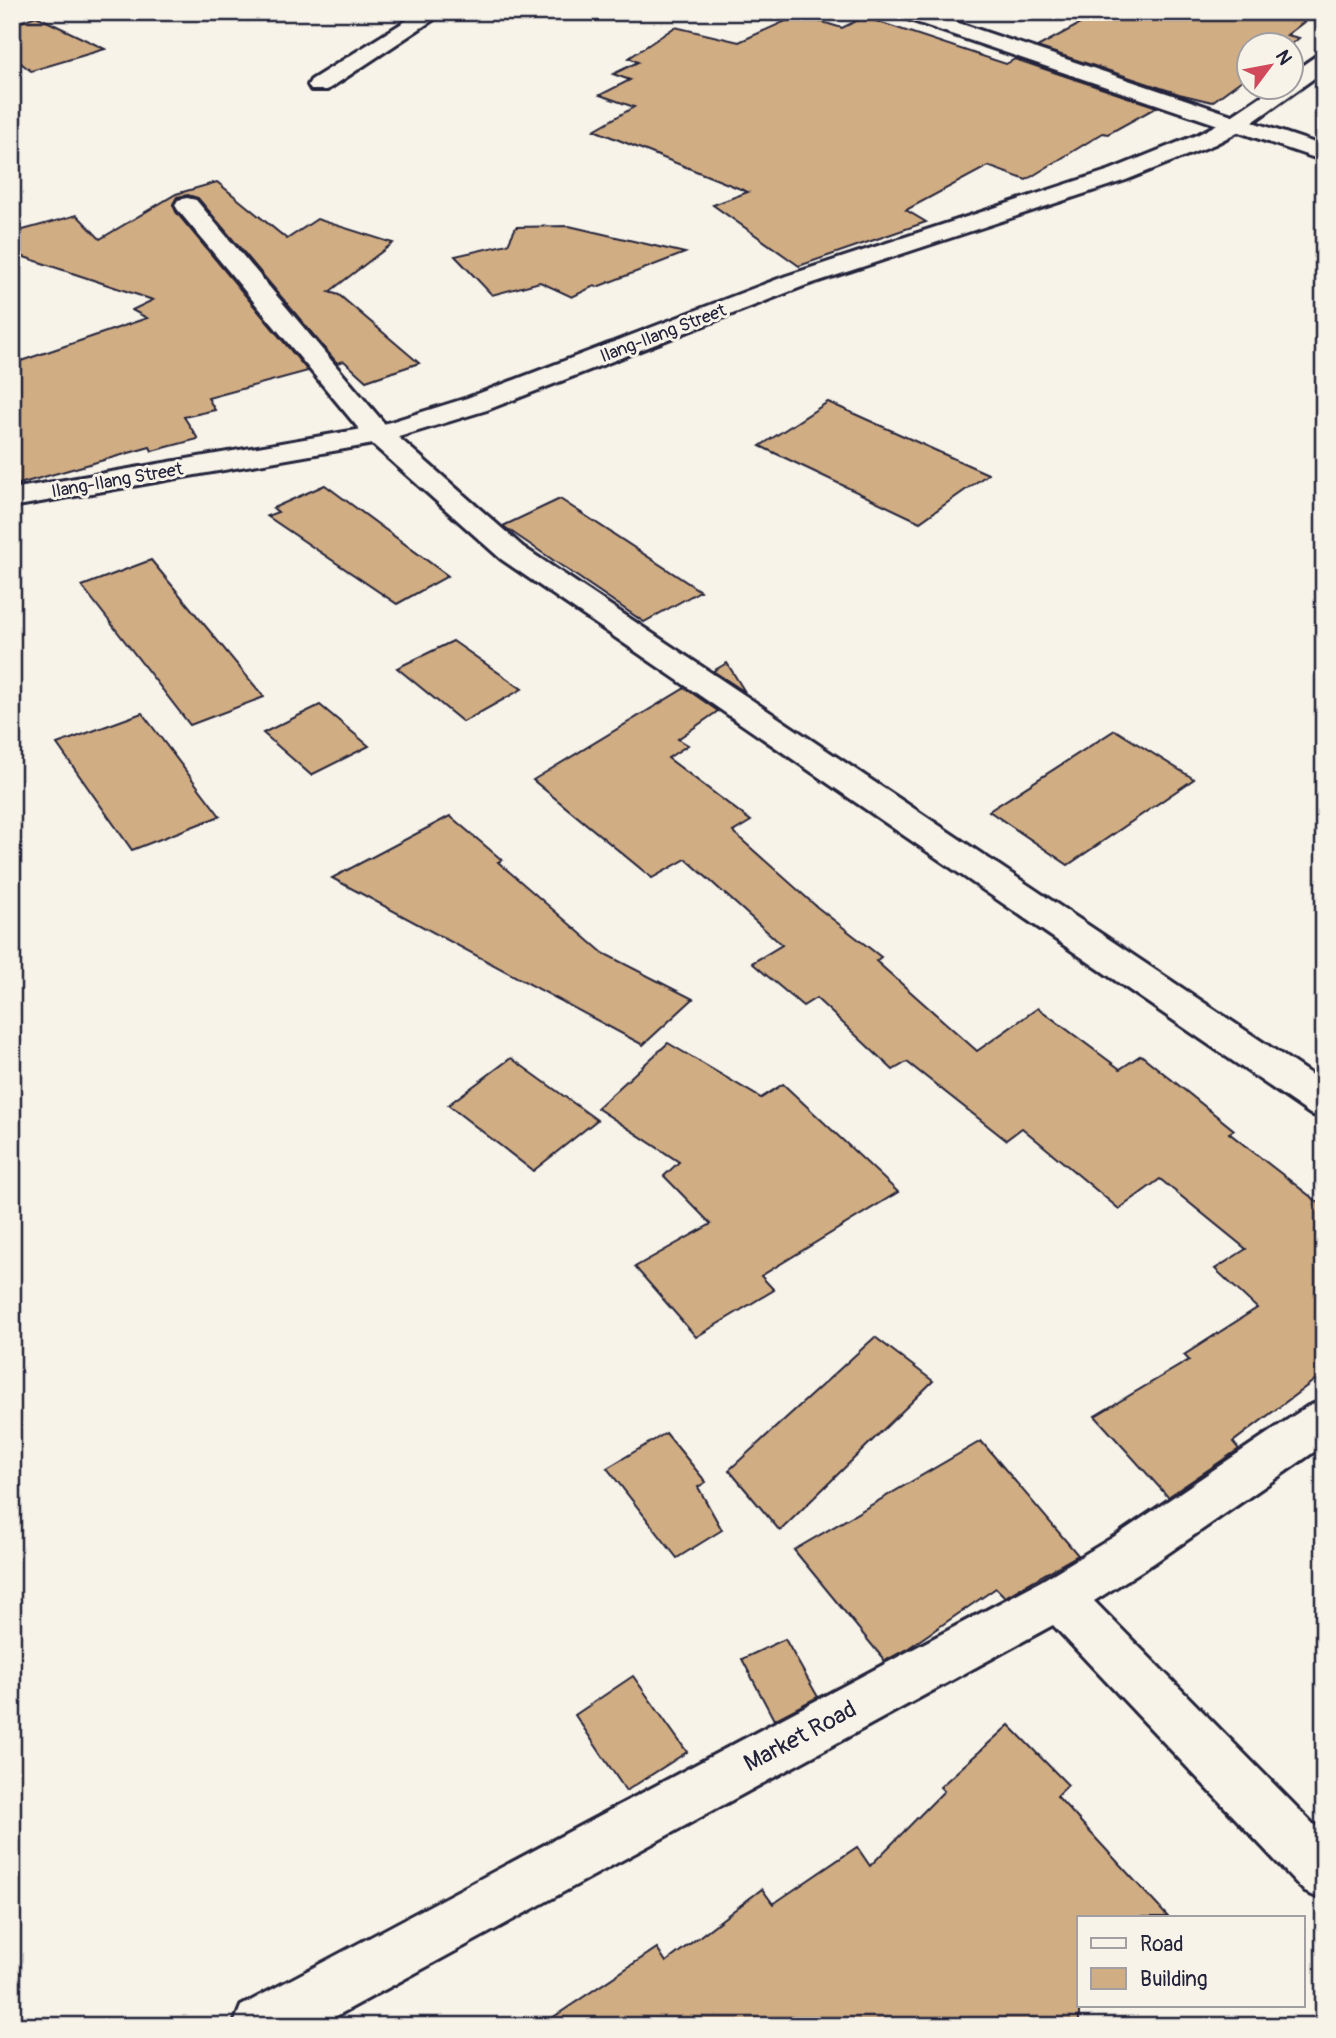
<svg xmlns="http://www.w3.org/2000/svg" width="1336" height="2038" font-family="Pangolin,sans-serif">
  <rect width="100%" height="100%" fill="#f7f3e8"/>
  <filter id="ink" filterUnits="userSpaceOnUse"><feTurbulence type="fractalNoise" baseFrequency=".0143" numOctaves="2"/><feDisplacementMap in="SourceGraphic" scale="14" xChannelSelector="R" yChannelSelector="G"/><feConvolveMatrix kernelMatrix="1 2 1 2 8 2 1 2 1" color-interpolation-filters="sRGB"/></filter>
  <g filter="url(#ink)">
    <g fill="#d1ad83" stroke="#22223b" stroke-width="2">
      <path d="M1102,12H1317L1287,35L1299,38L1289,46H1249V75L1212,102L1179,94L1037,47Z"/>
      <path d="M799,15L842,28L864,17L1006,64L1015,59L1157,107L1108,134L1103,133L1026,180L988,166L906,210L926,222L799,266L713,205L748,192L594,130L634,107L600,95L630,80L613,74L638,62L629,58L675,27L739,42Z"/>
      <path d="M36,16L105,49L31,71L12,56V25Z"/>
      <path d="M217,182L287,239L317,219L393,243L329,292L339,295L419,363L366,381L344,361L337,363L198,198L188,195L177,197L173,204L176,212L308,371L208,398L215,410L184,417L198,439L152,451L150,447L12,486V364L147,318L132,310L153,300L12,253V233L77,215L100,239L176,194Z"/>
      <path d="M569,226L685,253L597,287L594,286L572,297L540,282L492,295L455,256L508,244L516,227Z"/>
      <path d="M828,402L988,474L920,522L760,446Z"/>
      <path d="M325,485L448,576L397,604L267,516L278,512L273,508Z"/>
      <path d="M560,499L700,591L644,622L503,526Z"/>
      <path d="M151,560L264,697L190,725L82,586Z"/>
      <path d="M453,641L522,689L463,722L397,668Z"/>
      <path d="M727,663L745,692L713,671Z"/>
      <path d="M685,688L718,711L678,739L688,745L668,758L751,821L733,832L817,907L881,957L876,961L977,1051L1038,1008L1120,1069L1141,1055L1234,1130L1229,1133L1324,1207V1373L1233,1442L1239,1449L1168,1497L1095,1416L1189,1360L1184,1355L1257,1308L1215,1269L1246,1249L1160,1179L1119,1209L1022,1128L1006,1140L907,1062L893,1070L816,998L803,1006L752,963L782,945L686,859L652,878L533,780Z"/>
      <path d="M320,705L369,746L311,775L263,733Z"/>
      <path d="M142,713L220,816L132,850L57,744Z"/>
      <path d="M1115,730L1194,779L1068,865L989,811Z"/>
      <path d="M450,816L502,860L498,862L603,953L693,999L643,1045L332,878Z"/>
      <path d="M668,1043L761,1098L783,1084L898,1192L761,1276L774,1290L696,1337L635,1267L711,1224L664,1176L679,1162L597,1108Z"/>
      <path d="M511,1058L597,1120L533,1171L448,1105Z"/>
      <path d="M875,1337L933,1381L780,1531L729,1470Z"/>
      <path d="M666,1433L706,1482L698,1487L722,1530L677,1558L607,1468Z"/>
      <path d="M981,1441L1078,1555L1005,1597L996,1588L907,1649L885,1661L794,1550Z"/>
      <path d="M785,1639L818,1697L774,1720L742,1659Z"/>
      <path d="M633,1676L687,1752L626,1791L575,1715Z"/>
      <path d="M1009,1725L1068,1785L1057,1796L1168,1917H1079V2026H540L657,1948L666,1962L762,1889L773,1904L857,1847L870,1866L944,1791L940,1787Z"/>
    </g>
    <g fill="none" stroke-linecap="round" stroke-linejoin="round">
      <g stroke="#22223b" stroke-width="6">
        <g id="street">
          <path d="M420,12H445L327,90H311L308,85L311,80Z"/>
          <path d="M895,12H926L1324,146V161L898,16Z"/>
          <path d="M187,198L196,200L389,429L523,547L1324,1083V1118L1310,1114L501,559L369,441L178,210L175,205L178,200Z"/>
          <path d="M1324,1400V1445L1154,1563L1094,1601L1324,1835V1900L1305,1892L1053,1625L318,2026H233L241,2006L1041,1581L1120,1533L1308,1406Z"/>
        </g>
      </g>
      <g stroke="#22223b" stroke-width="6">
        <path id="secondary" d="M1324,55V71L1243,129L1215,144L1126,180L804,286L487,410L379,443L12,507V489L374,427L467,398L786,276L1110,170L1199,134L1227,119L1273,88H1290V74L1316,56Z"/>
      </g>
      <use href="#street" fill="#f7f3e8" fill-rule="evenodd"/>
      <use href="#secondary" fill="#f7f3e8" fill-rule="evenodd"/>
    </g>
  </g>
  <g text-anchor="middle" stroke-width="6" stroke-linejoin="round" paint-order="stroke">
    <g font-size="18" fill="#22223b" stroke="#f7f3e8">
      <text transform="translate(663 333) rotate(-21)" y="6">Ilang-Ilang Street</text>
      <text transform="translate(117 480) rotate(-10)" y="6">Ilang-Ilang Street</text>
    </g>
    <g font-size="24" fill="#22223b" stroke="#f7f3e8">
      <text transform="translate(800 1736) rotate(-28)" y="8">Market Road</text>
    </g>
  </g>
  <rect width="1336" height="2038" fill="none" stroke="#f7f3e8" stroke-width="42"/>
  <rect x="21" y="21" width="1294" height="1996" fill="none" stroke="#22223b" stroke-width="2.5" filter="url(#ink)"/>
  <rect x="1077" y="1916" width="228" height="91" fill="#f7f3e8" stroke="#a29fa3" stroke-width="2"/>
  <rect x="1091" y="1938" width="35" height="10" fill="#f7f3e8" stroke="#a29fa3" stroke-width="2"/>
  <text x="1140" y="1951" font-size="21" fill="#22223b">Road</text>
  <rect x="1091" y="1968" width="35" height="21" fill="#d1ad83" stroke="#a29fa3" stroke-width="2"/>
  <text x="1140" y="1986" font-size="21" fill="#22223b">Building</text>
  <g transform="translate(1270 66) rotate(58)"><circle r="33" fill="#f7f3e8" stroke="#a29fa3" stroke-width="2"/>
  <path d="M0-5L12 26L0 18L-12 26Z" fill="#d1495b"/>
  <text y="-10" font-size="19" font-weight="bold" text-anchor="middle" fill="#22223b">N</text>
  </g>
</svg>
